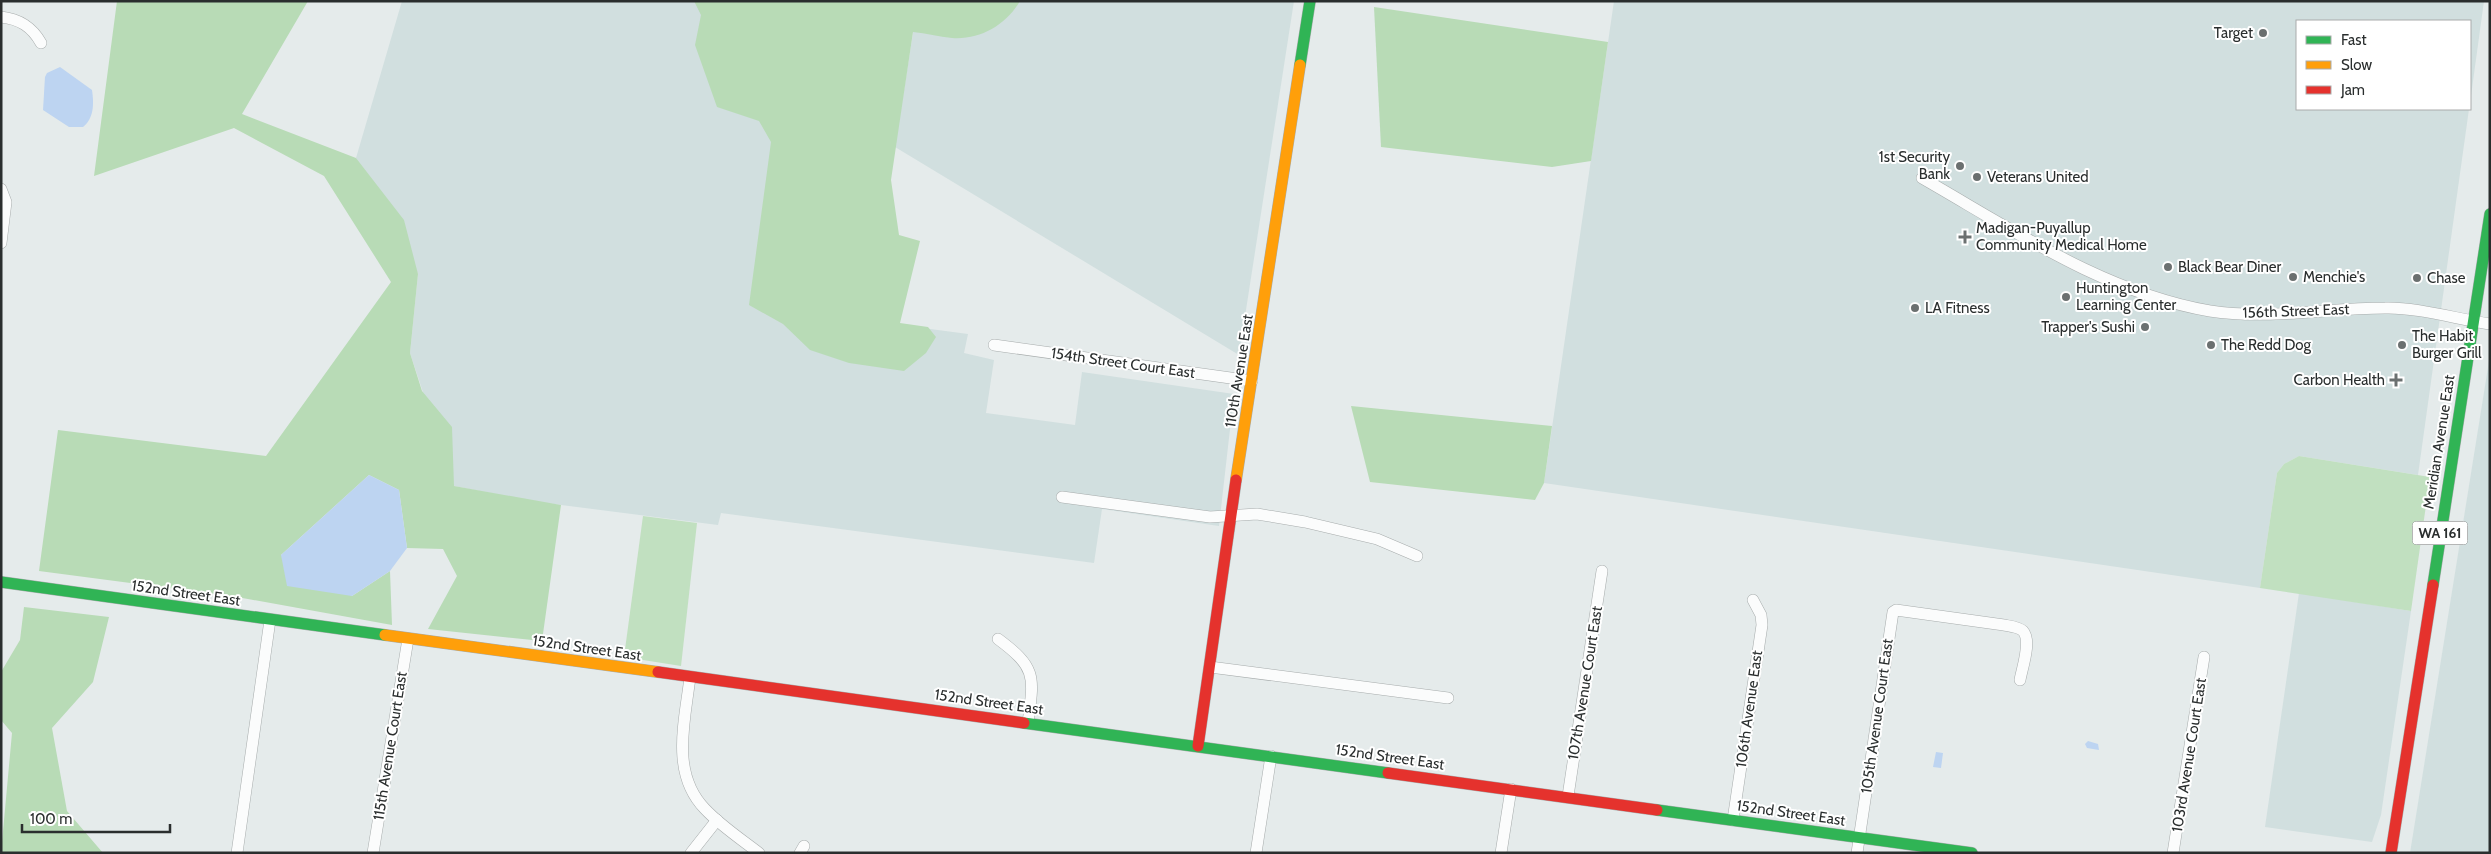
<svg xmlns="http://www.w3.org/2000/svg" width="2491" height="854" font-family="Cabin,sans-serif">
  <rect width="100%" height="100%" fill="#e5ebeb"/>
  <g fill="#d1dfdf">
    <path d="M402,1H733L870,321L968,334L964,353L994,360L986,413L1075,425L1082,372L1234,394L1219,526L1102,509L1094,563L721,513L718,525L530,501L454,486L410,353L418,274L356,158Z"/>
    <path d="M918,1H1294L1239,355L895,147Z"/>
    <path d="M1614,1H2484L2470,103V21H2297V109H2469L2418,475L2299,456L2284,464L2277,473L2260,588L1544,483Z"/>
    <path d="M2490,355V853H2410Z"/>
    <path d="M2299,593L2411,611L2381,815L2372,842L2265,827Z"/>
  </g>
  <g fill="#c1e0c0">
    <path d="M2299,456L2430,477L2411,611L2260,588L2277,473L2284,464Z"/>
    <path d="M643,516L697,523L681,666L624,657Z"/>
  </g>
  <g fill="#b8dbb6">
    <path d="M117,1H308L242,114L356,158L404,220L418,274L410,353L422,391L452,427L454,486L561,505L542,641L428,629L457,576L443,549L407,548L399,490L369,475L281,555L352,596L390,571L392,625L237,597L39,571L58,430L266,456L391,282L324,176L234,128L94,176Z"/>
    <path d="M694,1H1020C1006,25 980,40 952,38C939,37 926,33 913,32L891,180L899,235L920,241L900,323L928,327L936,337L926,353L904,371L849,363L810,350L783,324L749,305L771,142L759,121L717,107L695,45L701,15Z"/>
    <path d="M1374,7L1608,42L1591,161L1552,167L1381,147Z"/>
    <path d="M1351,406L1552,426L1544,483L1535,500L1370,482Z"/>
    <path d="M24,607L109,617L93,682L52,728L67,811L103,853H1L12,733L1,720V672L20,640Z"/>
  </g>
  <g fill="#bdd4f1">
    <path d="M60,67L92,90C94,104 94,118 83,127H69L43,110L45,77L47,73Z"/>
    <path d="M369,475L399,490L407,548L390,571L352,596L287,586L281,555Z"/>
    <path d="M2088,741L2098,744L2099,750L2087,748L2085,744Z"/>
    <path d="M1936,752L1943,753L1941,768L1933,767Z"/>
  </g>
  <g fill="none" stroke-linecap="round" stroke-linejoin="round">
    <g stroke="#a7acac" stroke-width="12">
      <g id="street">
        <path d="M1,17C20,19 32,27 41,43"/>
        <path d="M1922,178C2013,230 2105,293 2210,311C2268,320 2327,308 2385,308C2416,307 2457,319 2490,324"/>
        <path d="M1,189L6,202L1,243"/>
        <path d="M994,345L1252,381"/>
        <path d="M1062,497L1210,517L1257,514L1305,522L1377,539L1417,556"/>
        <path d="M998,639C1037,668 1034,676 1028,723"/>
        <path d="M1210,667L1448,698"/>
        <path d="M690,677C685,721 670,773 705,809C721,826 741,839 759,853"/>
        <path d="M1568,796L1602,571"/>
        <path d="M1733,820L1762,625L1761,615L1753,600"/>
        <path d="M237,853L270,620"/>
        <path d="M373,853L408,639"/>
        <path d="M691,853L717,820"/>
        <path d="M800,853L804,846"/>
        <path d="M1256,853L1271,756"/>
        <path d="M1501,853L1511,789"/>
        <path d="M1857,853L1893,612L1896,610L2004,625C2009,626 2019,627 2023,631C2032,641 2022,668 2020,680"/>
        <path d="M2173,853L2204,657"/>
      </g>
    </g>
    <g stroke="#a7acac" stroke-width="12">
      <g id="fast">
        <path d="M1300,65L1310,1"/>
        <path d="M1,582L385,635"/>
        <path d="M2433,585L2490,214"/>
        <path d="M1024,723L1388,773"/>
        <path d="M1657,810L1972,853"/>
      </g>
    </g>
    <g stroke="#a7acac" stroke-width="12">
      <g id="slow">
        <path d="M1236,480L1300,65"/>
        <path d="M385,635L658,672"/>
      </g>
    </g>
    <g stroke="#a7acac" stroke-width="12">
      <g id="jam">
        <path d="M658,672L1024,723"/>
        <path d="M1198,746L1236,480"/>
        <path d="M1388,773L1657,810"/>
        <path d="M2391,853L2433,585"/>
      </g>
    </g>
    <use href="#street" stroke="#fbfcfc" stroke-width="11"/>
    <use href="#fast" stroke="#30b455" stroke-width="11"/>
    <use href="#slow" stroke="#ff9f0a" stroke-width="11"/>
    <use href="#jam" stroke="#e5322d" stroke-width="11"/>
  </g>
  <g fill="#6b7070" stroke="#fff" stroke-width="2">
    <circle cx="2263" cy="33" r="5"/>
    <circle cx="1960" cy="166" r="5"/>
    <circle cx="1977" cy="177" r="5"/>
    <path d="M1962.5 229.5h5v5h5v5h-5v5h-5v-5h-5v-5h5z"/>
    <circle cx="2168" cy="267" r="5"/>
    <circle cx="2293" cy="277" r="5"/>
    <circle cx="2417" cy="278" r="5"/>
    <circle cx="2066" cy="297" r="5"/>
    <circle cx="1915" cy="308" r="5"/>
    <circle cx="2145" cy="327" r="5"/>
    <circle cx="2211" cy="345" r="5"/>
    <circle cx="2402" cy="345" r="5"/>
    <path d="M2393.5 372.5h5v5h5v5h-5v5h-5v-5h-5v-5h5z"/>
  </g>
  <g text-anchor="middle" stroke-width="4" stroke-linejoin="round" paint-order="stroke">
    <rect fill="#fff" stroke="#6a6d6d" stroke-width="1" x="2412.5" y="521.5" width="55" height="23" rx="4"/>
    <g font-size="14" font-weight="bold" fill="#2a2e2e">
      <text x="2440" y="538">WA 161</text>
    </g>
    <g font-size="15" fill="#2a2e2e" stroke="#fff" text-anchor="start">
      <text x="2253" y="38" text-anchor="end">Target</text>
      <text x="1950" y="162" text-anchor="end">1st Security<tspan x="1950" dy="17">Bank</tspan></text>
      <text x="1987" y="182">Veterans United</text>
      <text x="1976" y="233">Madigan-Puyallup<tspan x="1976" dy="17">Community Medical Home</tspan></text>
      <text x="2178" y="272">Black Bear Diner</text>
      <text x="2303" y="282">Menchie's</text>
      <text x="2427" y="283">Chase</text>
      <text x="2076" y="293">Huntington<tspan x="2076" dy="17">Learning Center</tspan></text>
      <text x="1925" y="313">LA Fitness</text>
      <text x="2135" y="332" text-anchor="end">Trapper's Sushi</text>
      <text x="2412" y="341">The Habit<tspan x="2412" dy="17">Burger Grill</tspan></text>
      <text x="2221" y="350">The Redd Dog</text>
      <text x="2385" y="385" text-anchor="end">Carbon Health</text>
    </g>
    <g font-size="15" fill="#2a2e2e" stroke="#fff">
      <text transform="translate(2296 311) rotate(-2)" y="5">156th Street East</text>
      <text transform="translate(1123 363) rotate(8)" y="5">154th Street Court East</text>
      <text transform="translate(1239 371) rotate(-81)" y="5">110th Avenue East</text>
      <text transform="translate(2439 442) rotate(-81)" y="5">Meridian Avenue East</text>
      <text transform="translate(186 593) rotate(8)" y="5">152nd Street East</text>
      <text transform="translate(587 648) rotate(8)" y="5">152nd Street East</text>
      <text transform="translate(1585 683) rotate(-81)" y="5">107th Avenue Court East</text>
      <text transform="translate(989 702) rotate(8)" y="5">152nd Street East</text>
      <text transform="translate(1749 709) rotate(-82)" y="5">106th Avenue East</text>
      <text transform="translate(1877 716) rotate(-82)" y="5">105th Avenue Court East</text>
      <text transform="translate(390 746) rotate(-81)" y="5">115th Avenue Court East</text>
      <text transform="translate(2189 755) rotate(-81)" y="5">103rd Avenue Court East</text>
      <text transform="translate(1390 757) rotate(8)" y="5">152nd Street East</text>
      <text transform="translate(1791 813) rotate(8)" y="5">152nd Street East</text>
    </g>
  </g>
  <rect width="2491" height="854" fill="none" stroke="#2a2e2e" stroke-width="5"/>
  <rect x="2296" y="20" width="175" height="90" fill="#ffffff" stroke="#aaabab"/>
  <rect x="2306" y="36" width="25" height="8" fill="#30b455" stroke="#aaabab"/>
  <text x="2341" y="45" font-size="15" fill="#2a2e2e">Fast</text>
  <rect x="2306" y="61" width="25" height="8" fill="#ff9f0a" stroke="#aaabab"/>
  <text x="2341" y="70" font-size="15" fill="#2a2e2e">Slow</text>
  <rect x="2306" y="86" width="25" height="8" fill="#e5322d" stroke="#aaabab"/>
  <text x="2341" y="95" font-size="15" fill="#2a2e2e">Jam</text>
  <path d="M22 824v8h148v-8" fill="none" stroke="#2a2e2e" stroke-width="2.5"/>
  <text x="30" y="824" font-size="15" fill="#2a2e2e" stroke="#ffffff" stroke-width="4" paint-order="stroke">100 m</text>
</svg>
